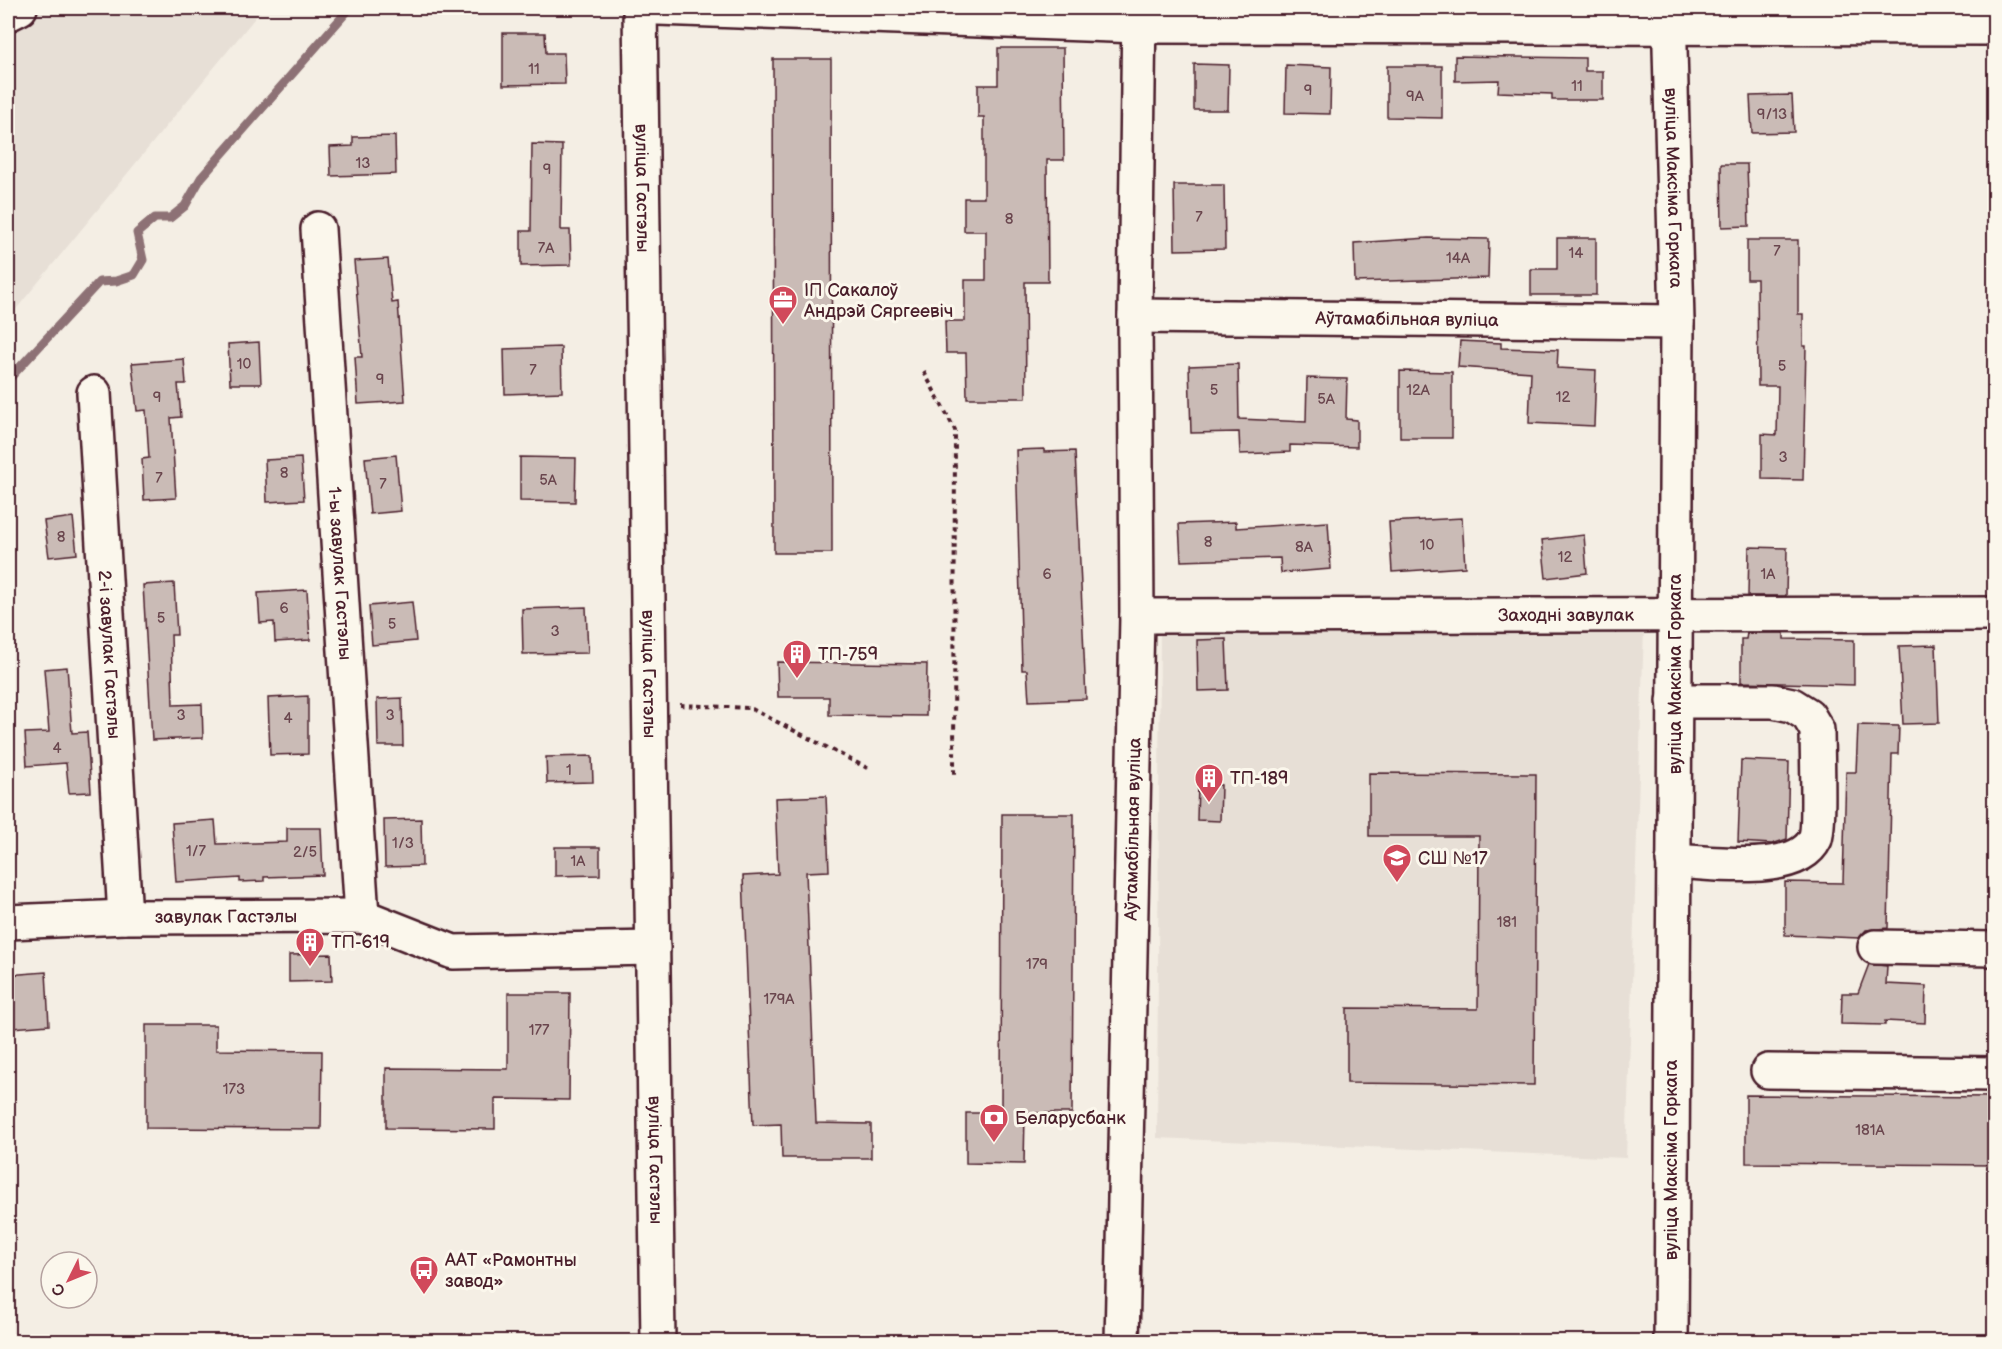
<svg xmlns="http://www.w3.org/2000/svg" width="2002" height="1349" font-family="'Balsamiq Sans',sans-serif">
  <rect width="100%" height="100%" fill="#f4eee4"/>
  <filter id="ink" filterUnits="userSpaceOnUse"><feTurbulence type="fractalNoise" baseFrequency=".0167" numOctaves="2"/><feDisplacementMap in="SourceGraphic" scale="12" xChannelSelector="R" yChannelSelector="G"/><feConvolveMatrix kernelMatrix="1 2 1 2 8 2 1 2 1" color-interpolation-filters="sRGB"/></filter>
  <g filter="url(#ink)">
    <g fill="#e7dfd6">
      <path d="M8,8H263L8,319Z"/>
      <path d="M1644,629L1626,1158L1157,1138L1160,631Z"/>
    </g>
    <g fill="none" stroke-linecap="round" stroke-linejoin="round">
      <path stroke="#8d7174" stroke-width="9" d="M8,380L99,282L116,281L134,275L143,260L137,233L155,218H170L185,206L201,178L350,8"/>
    </g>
    <g fill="#cabbb6" stroke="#4a1f2b" stroke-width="1.5">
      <path d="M503,33H545L546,53H564L565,84L503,85Z"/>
      <path d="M998,48H1063L1064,160H1047L1048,282H1025L1026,398H967L966,353H946L945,321H965V280H986V231H964V198H984V117H978V85H998Z"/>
      <path d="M1455,56L1585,58V71H1603V100H1552V94L1498,92L1499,80L1455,81Z"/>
      <path d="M773,59H831L832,553H774Z"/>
      <path d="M1194,64L1229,65L1228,110H1194Z"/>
      <path d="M1286,65L1331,67L1330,114L1285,113Z"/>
      <path d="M1387,66H1442V118L1387,117Z"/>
      <path d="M1792,95L1794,132L1752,133L1750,96Z"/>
      <path d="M395,136L396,174L331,176L330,147L353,146V137Z"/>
      <path d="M532,144L562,145L561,230H570L571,265L521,266V231H531Z"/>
      <path d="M1721,164H1747L1749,226L1722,227Z"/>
      <path d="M1174,185H1224L1225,249L1175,250Z"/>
      <path d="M1428,238L1489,239L1488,278L1355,282L1354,243Z"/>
      <path d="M1557,238H1596V295H1531V269H1557Z"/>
      <path d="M1747,240H1798V314H1803V346H1806L1803,480L1762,479V434L1777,435L1778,386H1758L1757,279H1747Z"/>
      <path d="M388,259L392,303L398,302L405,401L358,404L355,357H362L354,261Z"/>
      <path d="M1460,341L1501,343V348L1558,350L1557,368L1596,370L1594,426L1529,423L1531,372L1458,367Z"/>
      <path d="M259,342L261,384H230L228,344Z"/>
      <path d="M561,347L562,392L505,394L504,349Z"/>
      <path d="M184,359L186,384H178L181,417L171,418L176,498L144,500L142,459L149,458L146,410L137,411L132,363Z"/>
      <path d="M1238,364L1239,419L1306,422L1307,378L1347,379L1346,419L1357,420V447L1290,445V452L1240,454L1239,432L1191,433L1189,366Z"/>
      <path d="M1400,371L1452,372V438H1400Z"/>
      <path d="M1044,449V452L1075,451L1086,699L1029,701L1027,670H1022L1016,450Z"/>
      <path d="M396,455L401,511L370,514L365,458Z"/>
      <path d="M520,457L576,458L575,502L520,501Z"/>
      <path d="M301,458L304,500L267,502L265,460Z"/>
      <path d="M73,517L77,554L49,557L44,521Z"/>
      <path d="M1462,518L1465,567L1392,572L1389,522Z"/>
      <path d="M1236,522V528L1328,522L1331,569L1281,573L1280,558L1181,561L1179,524Z"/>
      <path d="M1584,535L1587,573L1546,578L1542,540Z"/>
      <path d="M1749,547L1787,548L1786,596H1748Z"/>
      <path d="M174,583L177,635H171L173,705L202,704L203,738L152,740L143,585Z"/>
      <path d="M307,590L310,640L275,642L274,622L260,623L258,593Z"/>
      <path d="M412,602L416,641L372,645L369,606Z"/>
      <path d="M586,607L588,653L523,654L522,609Z"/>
      <path d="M1747,633H1784V639L1854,640V685L1741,682V639H1746Z"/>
      <path d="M1226,639L1228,690L1198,691L1197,640Z"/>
      <path d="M1936,645L1939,723L1903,724L1899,646Z"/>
      <path d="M777,662L927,664L926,716L829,715V697H778Z"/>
      <path d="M67,667L72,733L87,732L91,792L69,793L66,763L27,766L25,733L49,732L44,669Z"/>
      <path d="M308,696V754L270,755L268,698Z"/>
      <path d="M402,698L403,746H378L377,699Z"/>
      <path d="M1858,725L1899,726L1898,754H1892L1888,928L1866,930L1859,938L1785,935V882L1843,883L1846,772H1856Z"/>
      <path d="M592,756L593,782L547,783L546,757Z"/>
      <path d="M1741,760L1789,762L1787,839L1772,844L1738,842Z"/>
      <path d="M1369,773L1536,774L1534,1085L1347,1083V1008L1478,1009L1479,836H1369Z"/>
      <path d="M1198,784L1221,785L1220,821L1197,820Z"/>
      <path d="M826,796L829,871L806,872L816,1123L871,1124V1158H782L781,1124L753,1125L743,876L778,874L775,798Z"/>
      <path d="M1002,814H1074L1072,1113H1025L1024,1164L966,1163V1113H1001Z"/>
      <path d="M421,819L422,866L385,867L384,820Z"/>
      <path d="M215,820L217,844L287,842V828H321L323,875L264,877V881L240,882V878L176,882L172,823Z"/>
      <path d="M555,847H600V875L555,876Z"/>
      <path d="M331,954L332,981L289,982V955Z"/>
      <path d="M1869,964L1887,966L1886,984L1926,986L1925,1023L1885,1021V1025L1841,1024L1842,993H1858Z"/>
      <path d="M46,972L49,1025L12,1028L8,975Z"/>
      <path d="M508,993H570L569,1100L495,1099V1129L386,1128V1068L508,1069Z"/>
      <path d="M146,1025H216V1050L322,1051L321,1129L146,1128Z"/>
      <path d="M1746,1095L1995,1097V1165L1746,1163Z"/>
    </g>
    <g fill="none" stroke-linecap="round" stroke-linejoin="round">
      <g stroke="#4a1f2b" stroke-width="38">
        <g id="minor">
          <path id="s1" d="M640,8L658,1342"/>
          <path d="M658,8L1139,26L1994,28"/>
          <path id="s2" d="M1669,8L1677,322L1671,1342"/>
          <path d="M8,14L20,8"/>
          <path id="s3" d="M318,229L362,916"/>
          <path id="s4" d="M1135,316L1677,322"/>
          <path id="s5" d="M94,393L125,917"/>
          <path id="s6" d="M1137,616L1994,614"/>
          <path d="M1673,861C1709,862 1797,877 1815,839C1820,829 1817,748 1817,730L1808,715L1792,705L1773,701H1674"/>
          <path id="s7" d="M8,922L125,917L362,916L453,952L653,948"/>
          <path d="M1875,947L1994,949"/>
          <path d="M1768,1071L1994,1074"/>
          <path id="s8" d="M1122,1342L1137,616L1135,316L1139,8"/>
        </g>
      </g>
      <g stroke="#4a1f2b" stroke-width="4" stroke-dasharray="4.5 4.5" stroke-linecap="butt">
        <path d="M924,372L955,430L954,774"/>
        <path d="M680,705L750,708L871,770"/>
      </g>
      <use href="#minor" stroke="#fbf7ec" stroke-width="33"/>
    </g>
  </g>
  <defs>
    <g id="office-pin" transform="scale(1.5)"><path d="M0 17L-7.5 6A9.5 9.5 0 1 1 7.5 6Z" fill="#d1495b" stroke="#fbf7ec"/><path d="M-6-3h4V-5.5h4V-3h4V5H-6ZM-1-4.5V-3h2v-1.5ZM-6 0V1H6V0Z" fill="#fff"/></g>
    <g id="building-pin" transform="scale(1.5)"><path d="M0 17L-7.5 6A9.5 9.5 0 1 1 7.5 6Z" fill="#d1495b" stroke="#fbf7ec"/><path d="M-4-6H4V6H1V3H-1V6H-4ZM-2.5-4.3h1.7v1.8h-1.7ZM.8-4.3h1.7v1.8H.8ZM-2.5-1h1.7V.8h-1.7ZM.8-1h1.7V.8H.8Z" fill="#fff"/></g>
    <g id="school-pin" transform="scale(1.5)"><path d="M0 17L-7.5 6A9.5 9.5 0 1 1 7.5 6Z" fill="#d1495b" stroke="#fbf7ec"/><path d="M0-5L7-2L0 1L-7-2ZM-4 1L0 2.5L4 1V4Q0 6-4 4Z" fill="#fff"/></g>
    <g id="bank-pin" transform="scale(1.5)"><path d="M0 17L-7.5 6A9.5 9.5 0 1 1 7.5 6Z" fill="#d1495b" stroke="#fbf7ec"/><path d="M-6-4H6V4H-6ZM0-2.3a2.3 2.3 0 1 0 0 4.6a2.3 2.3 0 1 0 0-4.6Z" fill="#fff"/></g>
    <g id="bus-pin" transform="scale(1.5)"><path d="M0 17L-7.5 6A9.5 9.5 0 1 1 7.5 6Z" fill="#d1495b" stroke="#fbf7ec"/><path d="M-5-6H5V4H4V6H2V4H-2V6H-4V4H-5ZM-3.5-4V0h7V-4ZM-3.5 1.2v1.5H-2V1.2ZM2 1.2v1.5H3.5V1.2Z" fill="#fff"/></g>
  </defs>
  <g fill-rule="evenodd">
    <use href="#office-pin" x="783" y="300"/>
    <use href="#building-pin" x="797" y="654"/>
    <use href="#building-pin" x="1209" y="778"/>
    <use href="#school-pin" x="1397" y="858"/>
    <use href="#building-pin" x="310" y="942"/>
    <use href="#bank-pin" x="994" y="1118"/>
    <use href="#bus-pin" x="424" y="1270"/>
  </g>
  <g text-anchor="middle" stroke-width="6" stroke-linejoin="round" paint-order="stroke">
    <g font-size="15" fill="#6a464e">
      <text x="534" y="74">11</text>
      <text x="1577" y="91">11</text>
      <text x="1308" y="95">9</text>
      <text x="1415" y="101">9А</text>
      <text x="1772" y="119">9/13</text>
      <text x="363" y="168">13</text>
      <text x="547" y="174">9</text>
      <text x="1199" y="222">7</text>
      <text x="1009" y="224">8</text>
      <text x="546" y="253">7А</text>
      <text x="1777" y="256">7</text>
      <text x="1576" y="258">14</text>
      <text x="1458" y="263">14А</text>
      <text x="244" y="369">10</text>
      <text x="1782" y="371">5</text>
      <text x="533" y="375">7</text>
      <text x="380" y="384">9</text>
      <text x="1214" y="395">5</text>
      <text x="1418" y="395">12А</text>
      <text x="157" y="402">9</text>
      <text x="1563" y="402">12</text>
      <text x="1326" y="404">5А</text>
      <text x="1783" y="462">3</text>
      <text x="284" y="478">8</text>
      <text x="159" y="483">7</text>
      <text x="548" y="485">5А</text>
      <text x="383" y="489">7</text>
      <text x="61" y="542">8</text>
      <text x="1208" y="547">8</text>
      <text x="1427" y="550">10</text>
      <text x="1304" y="552">8А</text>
      <text x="1565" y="562">12</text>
      <text x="1047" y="579">6</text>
      <text x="1768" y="579">1А</text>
      <text x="284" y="613">6</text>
      <text x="161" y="623">5</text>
      <text x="392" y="629">5</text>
      <text x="555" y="636">3</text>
      <text x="181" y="720">3</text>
      <text x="390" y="720">3</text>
      <text x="288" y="723">4</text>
      <text x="57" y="753">4</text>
      <text x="569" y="775">1</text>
      <text x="403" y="848">1/3</text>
      <text x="196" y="856">1/7</text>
      <text x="305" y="857">2/5</text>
      <text x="578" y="866">1А</text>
      <text x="1507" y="927">181</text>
      <text x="1037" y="969">179</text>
      <text x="779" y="1004">179А</text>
      <text x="539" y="1035">177</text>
      <text x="234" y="1094">173</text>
      <text x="1870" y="1135">181А</text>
    </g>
    <g font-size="18" fill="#4a1f2b" stroke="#fbf7ec">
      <text dy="6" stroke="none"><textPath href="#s1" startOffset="180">вуліца Гастэлы</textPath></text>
      <text dy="6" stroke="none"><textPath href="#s2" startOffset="180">вуліца Максіма Горкага</textPath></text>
      <text dy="6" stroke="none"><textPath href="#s4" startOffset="272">Аўтамабільная вуліца</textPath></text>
      <text dy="6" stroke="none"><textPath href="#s3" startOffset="345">1-ы завулак Гастэлы</textPath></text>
      <text dy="6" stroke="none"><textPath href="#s6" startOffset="429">Заходні завулак</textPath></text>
      <text dy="6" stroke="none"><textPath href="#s5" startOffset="262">2-і завулак Гастэлы</textPath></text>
      <text dy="6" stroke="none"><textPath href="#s1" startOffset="666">вуліца Гастэлы</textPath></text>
      <text transform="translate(1675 674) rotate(-90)" y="6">вуліца Максіма Горкага</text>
      <text dy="6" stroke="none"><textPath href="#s8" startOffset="513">Аўтамабільная вуліца</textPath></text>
      <text dy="6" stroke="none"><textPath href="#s7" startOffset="218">завулак Гастэлы</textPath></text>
      <text dy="6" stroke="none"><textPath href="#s1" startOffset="1152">вуліца Гастэлы</textPath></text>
      <text transform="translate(1671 1160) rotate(-90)" y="6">вуліца Максіма Горкага</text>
    </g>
    <g font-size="18" fill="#4a1f2b" stroke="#fbf7ec" text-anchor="start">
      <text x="804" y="296">ІП Сакалоў<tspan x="804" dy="21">Андрэй Сяргеевіч</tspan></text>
      <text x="818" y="660">ТП-759</text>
      <text x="1230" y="784">ТП-189</text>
      <text x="1418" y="864">СШ №17</text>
      <text x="331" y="948">ТП-619</text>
      <text x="1015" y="1124">Беларусбанк</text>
      <text x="445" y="1266">ААТ «Рамонтны<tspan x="445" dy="21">завод»</tspan></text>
    </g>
  </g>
  <rect width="2002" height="1349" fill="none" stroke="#fbf7ec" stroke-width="30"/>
  <rect x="15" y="15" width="1972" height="1319" fill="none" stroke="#4a1f2b" stroke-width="2" filter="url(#ink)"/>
  <g transform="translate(69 1280) rotate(227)"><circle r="28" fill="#fbf7ec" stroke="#b4a19f" stroke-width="1.5"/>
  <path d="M0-4.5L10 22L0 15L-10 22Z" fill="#d1495b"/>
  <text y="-9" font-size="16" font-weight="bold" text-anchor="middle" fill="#4a1f2b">С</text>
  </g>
</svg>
